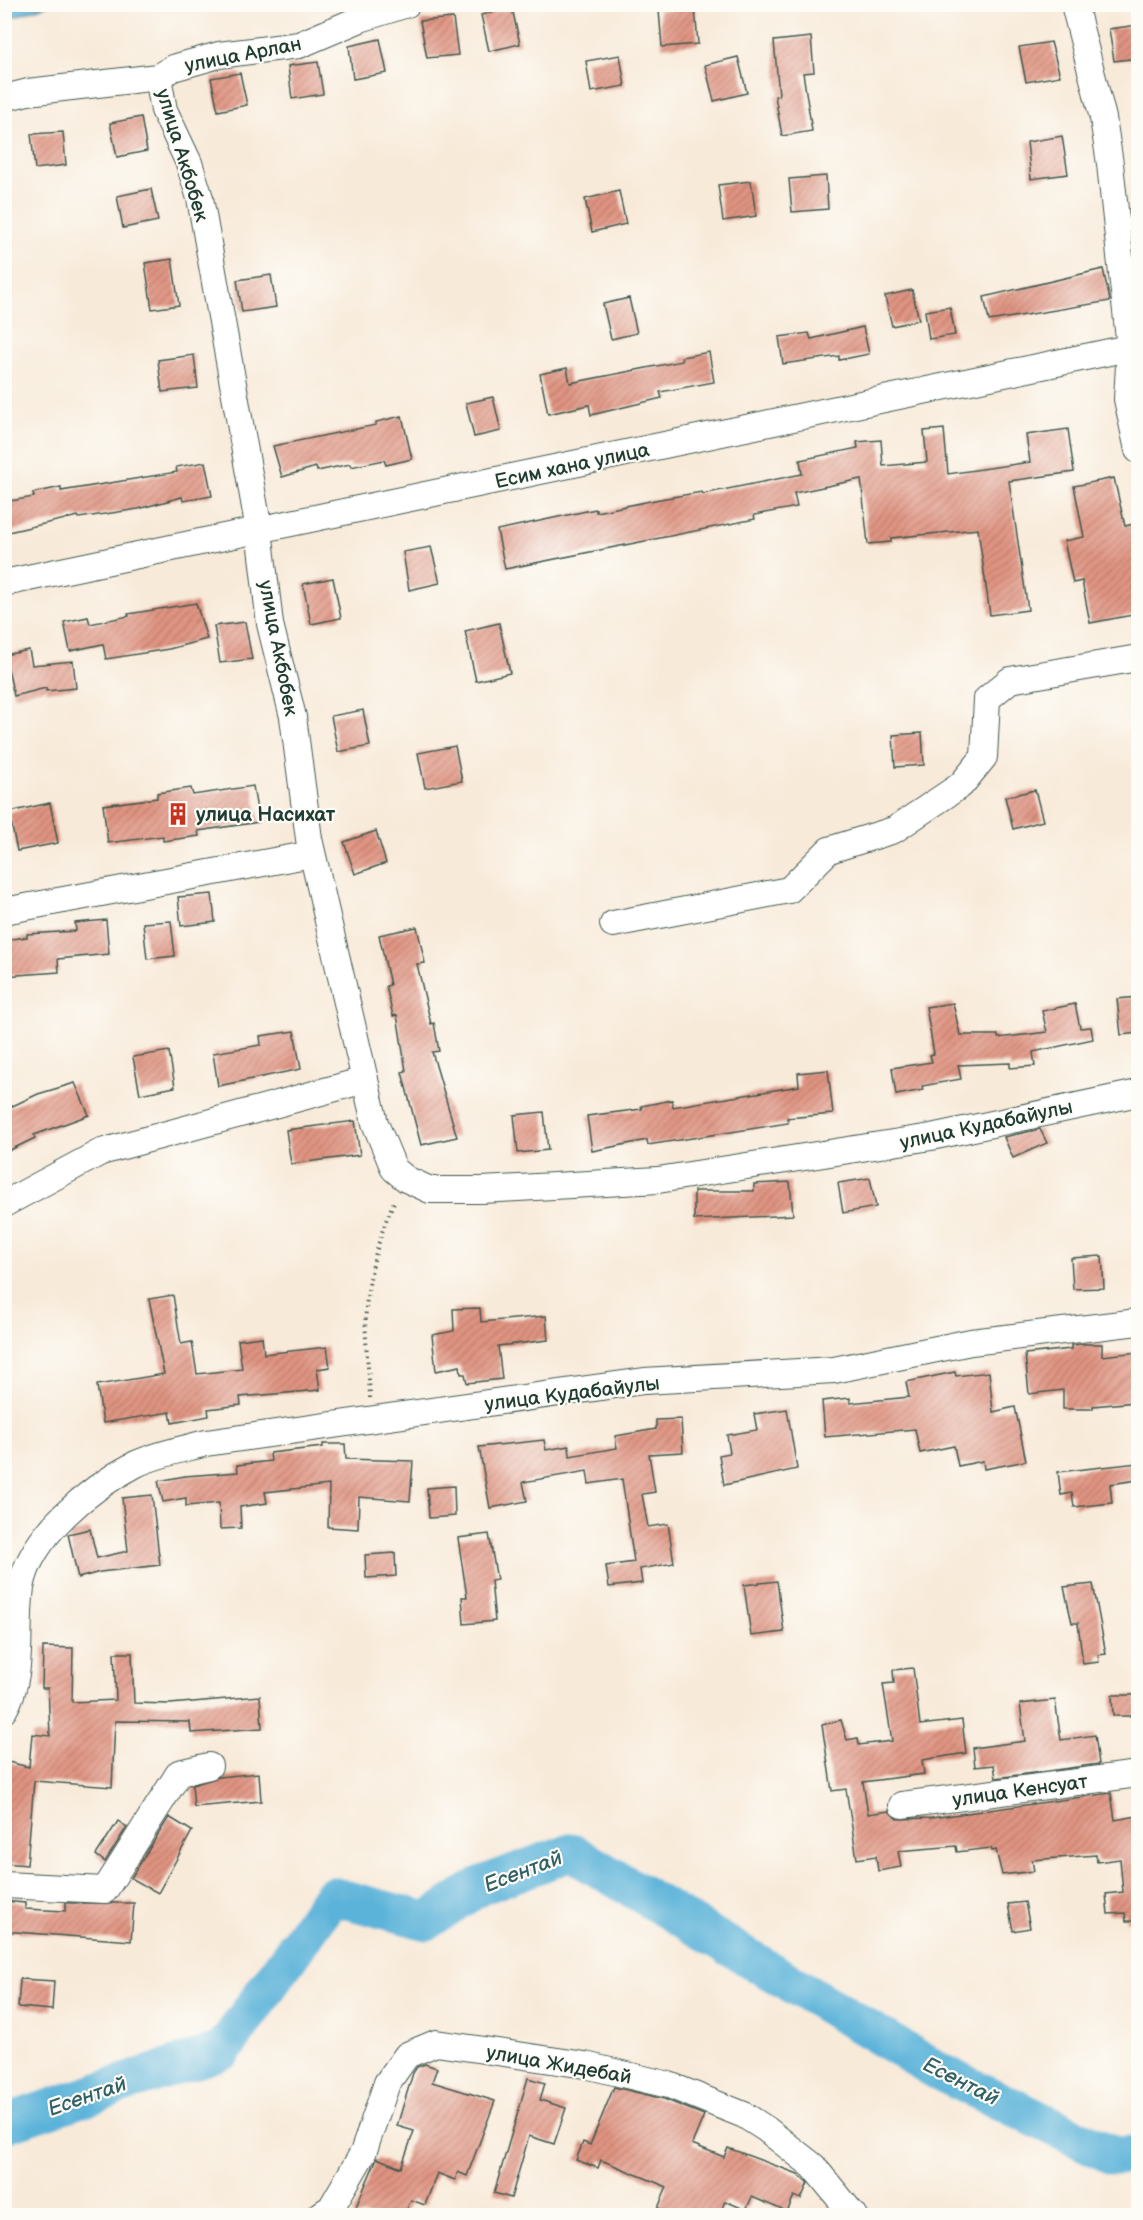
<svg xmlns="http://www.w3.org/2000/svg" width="1143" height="2220" font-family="'Balsamiq Sans',sans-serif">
  <defs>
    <pattern id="water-ripples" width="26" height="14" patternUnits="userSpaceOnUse" patternTransform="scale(1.5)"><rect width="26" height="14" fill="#5cb3d9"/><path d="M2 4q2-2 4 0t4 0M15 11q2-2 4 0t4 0" fill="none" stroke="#4b93b1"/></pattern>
    <pattern id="building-hatch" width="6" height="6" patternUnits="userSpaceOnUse" patternTransform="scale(1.5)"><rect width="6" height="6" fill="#e19482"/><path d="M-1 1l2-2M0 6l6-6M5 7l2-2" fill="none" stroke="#b67a6b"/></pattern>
  </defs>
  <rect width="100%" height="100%" fill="#fdfcf7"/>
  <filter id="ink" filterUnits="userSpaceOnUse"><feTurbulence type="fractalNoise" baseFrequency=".0167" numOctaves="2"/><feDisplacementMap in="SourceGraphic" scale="12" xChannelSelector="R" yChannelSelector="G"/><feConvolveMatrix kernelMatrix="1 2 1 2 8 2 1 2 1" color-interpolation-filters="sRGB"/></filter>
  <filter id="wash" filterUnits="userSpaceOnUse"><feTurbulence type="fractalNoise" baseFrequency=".008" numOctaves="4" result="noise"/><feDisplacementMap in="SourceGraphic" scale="24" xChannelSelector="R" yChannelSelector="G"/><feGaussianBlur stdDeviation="1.35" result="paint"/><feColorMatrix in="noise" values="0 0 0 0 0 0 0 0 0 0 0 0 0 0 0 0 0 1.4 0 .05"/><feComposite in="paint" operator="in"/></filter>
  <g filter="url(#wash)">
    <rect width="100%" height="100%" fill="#f8ead9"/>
    <path fill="url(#water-ripples)" stroke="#3e7886" stroke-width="1.5" d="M5,4H48V5L5,20Z"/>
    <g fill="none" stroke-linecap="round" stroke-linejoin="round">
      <path stroke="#5cb3d9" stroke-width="39" d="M4,2124L223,2050L332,1896L427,1921L480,1886L571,1852L938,2071L1114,2156L1138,2155"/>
    </g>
    <g id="blocks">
      <g fill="url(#building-hatch)">
        <path d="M512,8L520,44L489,51L481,15Z"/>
        <path d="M695,8L698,44L662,47L659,10Z"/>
        <path d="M453,18L458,55L427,58L420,21Z"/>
        <path d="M1138,25V58L1114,61L1109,29Z"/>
        <path d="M811,37L814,72L803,73L812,131L782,136L775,96L779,95L774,41Z"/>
        <path d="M380,39L387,73L353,79L349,46Z"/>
        <path d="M1051,42L1060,76L1026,82L1019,47Z"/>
        <path d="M620,55L625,86L591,92L586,61Z"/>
        <path d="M738,57L747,93L714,101L705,65Z"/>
        <path d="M318,62L323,94L292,99L288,66Z"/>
        <path d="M240,73L247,105L218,111L211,78Z"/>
        <path d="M141,117L147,151L117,157L110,123Z"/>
        <path d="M63,132L66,165L35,169L31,134Z"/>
        <path d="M1062,136L1068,174L1031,179L1027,142Z"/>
        <path d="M826,176L828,209L792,212L789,179Z"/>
        <path d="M751,181L756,216L723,221L718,185Z"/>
        <path d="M151,189L158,221L123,228L117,196Z"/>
        <path d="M619,191L626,224L592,232L585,199Z"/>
        <path d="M172,259L179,305L152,309L145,263Z"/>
        <path d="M1103,269L1110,301L989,321L984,297Z"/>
        <path d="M271,275L276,307L242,312L237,280Z"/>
        <path d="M912,290L919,320L892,326L885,296Z"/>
        <path d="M629,298L637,333L611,339L603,304Z"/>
        <path d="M950,307L955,335L929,339L925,311Z"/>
        <path d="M863,327L869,354L839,360V356L783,364L779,337L809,333L811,339Z"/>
        <path d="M709,352L714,382L660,392L662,398L591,415L589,405L548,414L540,374L567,368L570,383L682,361L681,357Z"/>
        <path d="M194,355L198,388L162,392L158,360Z"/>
        <path d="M493,397L501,431L474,437L466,403Z"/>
        <path d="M402,416L412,459L386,465L384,460L351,467L350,464L317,471L316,467L282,477L273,446L376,425V422Z"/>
        <path d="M944,429L948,474L1030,462L1026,435L1068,429L1074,472L1009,481L1028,610L990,615L978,529L891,538V542L868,544L861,479L794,493L797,507L754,515L755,519L505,569L497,530L596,509V512L660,499L702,492L703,494L802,474L800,460L858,448L857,442L881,440L883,466L927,462L924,431Z"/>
        <path d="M205,462L212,496L183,501L182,497L138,509L79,518L78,516L4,533V502L34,497L33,493L61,487V491L177,472L176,467Z"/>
        <path d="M1114,478L1125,526L1138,523V614L1090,623L1082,581L1073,583L1064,541L1084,537L1074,486Z"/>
        <path d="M431,547L440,583L409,590L403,552Z"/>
        <path d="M333,578L341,618L311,624L303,584Z"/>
        <path d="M196,603L207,639L169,649L106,659L103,644L70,651L64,622L88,617L90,624L129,616L128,614Z"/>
        <path d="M245,622L252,659L220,663L214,626Z"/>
        <path d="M499,623L510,673L476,681L465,631Z"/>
        <path d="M29,650L32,665L73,661L76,688L46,691V688L14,696L5,655Z"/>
        <path d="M363,710L370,746L338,752L331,716Z"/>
        <path d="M922,733L924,765L895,767L893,735Z"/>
        <path d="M455,746L462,781L425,788L418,753Z"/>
        <path d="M253,786L259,822L198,831L199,836L163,841V836L108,843L103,805L157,798V793L191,788L193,795Z"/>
        <path d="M1035,790L1043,821L1013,829L1005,797Z"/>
        <path d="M50,803L58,843L17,851L9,812Z"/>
        <path d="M376,831L386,863L355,874L344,842Z"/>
        <path d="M212,894L215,922L181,926L178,897Z"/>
        <path d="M106,920L109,954L58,959L59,972L4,976V940L27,937V934L76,931L75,923Z"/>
        <path d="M171,921L175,956L147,959L143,923Z"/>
        <path d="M417,927L425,963L417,964L431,1024L434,1023L439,1051L432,1052L457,1137L421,1145L402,1072L406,1071L397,1015L393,1016L386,986L390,985L379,935Z"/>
        <path d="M1138,997V1033L1121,1035L1117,999Z"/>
        <path d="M953,1003L960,1035H998V1038L1047,1032L1042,1011L1075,1004L1080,1028L1091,1027L1093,1039L1033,1052L1035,1066L1010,1068V1063L958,1065L961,1079L922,1086L923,1090L896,1095L892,1068L932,1062L930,1055L934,1054L926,1007Z"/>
        <path d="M294,1031L301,1069L218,1086L213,1053L261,1045L260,1036Z"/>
        <path d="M169,1051L175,1087L140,1094L133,1057Z"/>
        <path d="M828,1070L833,1114L787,1118L788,1123L648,1145L647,1140L592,1151L587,1116L642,1109L641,1106L672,1100L673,1107L799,1086L798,1073Z"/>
        <path d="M75,1083L89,1115L34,1135L35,1138L4,1153V1110L38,1094Z"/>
        <path d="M544,1112L548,1150L518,1153L514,1115Z"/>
        <path d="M355,1121L360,1155L291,1164L286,1130Z"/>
        <path d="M1040,1129L1047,1143L1013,1158L1004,1137Z"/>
        <path d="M870,1178L876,1207L843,1213L838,1183Z"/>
        <path d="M790,1182L793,1215L694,1220V1191H754V1184Z"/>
        <path d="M1102,1256L1104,1288L1073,1289L1071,1258Z"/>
        <path d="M173,1295L181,1344L192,1342L197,1374L242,1369L238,1340L262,1337L264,1354L327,1347L330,1367L317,1369L320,1390L240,1397L241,1405L208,1409L209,1416L172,1423L170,1412L103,1423L97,1385L164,1374L149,1299Z"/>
        <path d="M480,1308L481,1322L546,1316L548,1340L498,1346L502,1379L467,1383L465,1374H461L460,1366L436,1371L432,1335L454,1331L453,1309Z"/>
        <path d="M1083,1344H1102V1356L1138,1352V1379H1134L1136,1402L1093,1406V1409H1063V1390L1029,1394L1025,1354L1071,1349V1345Z"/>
        <path d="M955,1372L956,1376L989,1372L993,1412L1015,1407L1026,1461L984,1469L983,1461L958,1466L954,1446L920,1453L915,1429L825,1437L822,1401L850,1398V1403L909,1397L906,1382Z"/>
        <path d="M787,1409L797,1469L724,1485L719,1455L730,1453L727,1435L757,1430L754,1414Z"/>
        <path d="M681,1419L683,1452L649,1454L655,1492L642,1494L648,1527L668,1524L674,1563L640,1569L642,1583L609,1587L606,1566L634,1562L622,1479L589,1484L587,1471L523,1482L527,1501L490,1508L479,1447L544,1440L546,1450L569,1446L570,1456L617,1448L615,1436L656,1429V1420Z"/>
        <path d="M323,1444H345L346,1459L413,1461L410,1501L359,1497L358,1529L328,1527L329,1485L265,1492L267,1503L240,1507L241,1528L220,1529L219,1503L186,1506V1498L163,1502L158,1481L185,1476L238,1472L237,1465L271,1461L270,1453L323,1447Z"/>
        <path d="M1138,1463V1480L1110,1484L1112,1503L1074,1507L1072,1493L1061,1495L1058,1472Z"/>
        <path d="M454,1486L455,1516L429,1518L427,1488Z"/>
        <path d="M152,1495L160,1565L100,1572L78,1578L68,1534L90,1529L97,1558L128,1551L122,1498Z"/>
        <path d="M489,1534L497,1580L491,1581L495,1621L464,1624L462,1597H467L458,1538Z"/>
        <path d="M395,1553L396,1576L366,1578L365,1555Z"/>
        <path d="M777,1581L784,1632L751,1636L744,1585Z"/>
        <path d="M1093,1584L1106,1654L1098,1655L1099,1662L1083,1664L1078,1623H1072L1064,1587Z"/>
        <path d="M43,1647L73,1648L72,1702L116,1700L114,1653H132L134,1703L170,1704L260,1696L262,1728L191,1733L190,1722L115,1721L112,1787L34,1781L27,1865L4,1863V1761L29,1767L32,1734L50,1736L48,1688H42Z"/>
        <path d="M913,1668L920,1725L962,1720L966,1753L922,1760L924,1774L863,1782L868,1814L889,1811L897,1819L931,1818L1111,1793L1115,1820L1138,1816V1921H1126L1125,1913L1108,1914L1106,1894L1123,1892L1120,1859L1097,1862L1096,1855L1032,1860L1034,1871L1002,1875L996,1850L992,1851L991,1848L957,1852L956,1846L898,1851L901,1867L878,1871L876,1856L857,1859L846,1789L832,1791L822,1725L841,1720L847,1740L858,1738L859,1745L892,1741L883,1684L894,1683L893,1670Z"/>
        <path d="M1112,1695H1136L1137,1716H1113Z"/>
        <path d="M1055,1700L1061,1740L1095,1735L1099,1764L996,1778L994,1765L975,1767L973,1748L1025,1741L1020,1704Z"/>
        <path d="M259,1773L261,1801L194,1807L192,1785L219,1777Z"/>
        <path d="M169,1817L192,1831L158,1893L131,1878Z"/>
        <path d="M118,1821L127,1827L105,1862L96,1855Z"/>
        <path d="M4,1901L25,1903V1909L65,1911L66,1903H134L131,1941L4,1931Z"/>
        <path d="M1025,1902L1030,1928L1013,1931L1008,1904Z"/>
        <path d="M20,1979L54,1981L52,2010L18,2007Z"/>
        <path d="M425,2064L437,2068L432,2082L495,2101L467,2176L458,2172L455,2180L437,2173L425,2205L411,2200L404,2216H352L377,2158L401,2168L414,2131L397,2126L413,2073L417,2067Z"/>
        <path d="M528,2078L545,2083L540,2100L566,2108L554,2144L529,2136L511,2198L494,2193Z"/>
        <path d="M614,2087L664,2099L704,2115L692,2144L724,2157L728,2148L798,2174L808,2183L801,2199L794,2196L787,2212L752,2197L746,2210L725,2201L719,2216H678L658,2208L667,2187L601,2160L598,2168L576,2160L583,2142L590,2145Z"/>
      </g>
    </g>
  </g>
  <g filter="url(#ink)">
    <use href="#blocks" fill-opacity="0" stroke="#40574d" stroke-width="1.5"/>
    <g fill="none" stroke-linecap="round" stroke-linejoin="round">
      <g stroke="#40574d" stroke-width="28">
        <g id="minor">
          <path d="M1074,4L1103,118L1110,164L1130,348L1127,399L1138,450"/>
          <path d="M158,77L164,110L189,163L200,198L259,530L270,624L293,717L309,839L375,1123L394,1169L406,1179L430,1190H482L658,1180L931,1137L1138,1093"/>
          <path d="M4,98L28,92L158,77L173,68L219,55L299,45L360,19L407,4"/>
          <path d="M4,583L1138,346"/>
          <path d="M4,911L312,854"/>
          <path d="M613,924L789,890L829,850L894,830L961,785L984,757L987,699L1010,680L1138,658"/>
          <path d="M4,1204L101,1152L365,1080"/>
          <path d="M4,1710C25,1674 15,1628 21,1588C30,1535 90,1488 136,1464C157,1454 184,1449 206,1443L644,1381L834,1370L971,1342L1138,1322"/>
          <path d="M902,1805L1138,1774"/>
          <path d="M4,1885L105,1890L179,1773L209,1766"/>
          <path d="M319,2216L331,2208L363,2153L387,2083L407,2055L436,2043L585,2065L669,2085L744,2115L766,2129L813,2166L854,2216"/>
        </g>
      </g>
      <path stroke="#40574d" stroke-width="4" stroke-dasharray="1.5 4.5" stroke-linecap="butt" d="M370,1398C369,1369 364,1337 366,1308C369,1273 380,1231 395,1200"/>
      <use href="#minor" stroke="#fff" stroke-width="26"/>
    </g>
  </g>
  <defs>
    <g id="building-bare" transform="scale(1.8)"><path d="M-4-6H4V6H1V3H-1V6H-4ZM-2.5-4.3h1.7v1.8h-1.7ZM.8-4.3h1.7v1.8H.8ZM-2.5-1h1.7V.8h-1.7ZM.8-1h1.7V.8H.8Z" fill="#c8321e" stroke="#fdfcf7" stroke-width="2.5" paint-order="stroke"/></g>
  </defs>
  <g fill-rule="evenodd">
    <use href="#building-bare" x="178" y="814"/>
  </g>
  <g text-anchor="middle" stroke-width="4.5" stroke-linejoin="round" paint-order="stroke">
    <g font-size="20" fill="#1f3d34" stroke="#fdfcf7">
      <text transform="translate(243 54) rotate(-11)" y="7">улица Арлан</text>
      <text transform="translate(183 155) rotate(73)" y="7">улица Акбобек</text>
      <text transform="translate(572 465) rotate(-12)" y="7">Есим хана улица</text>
      <text transform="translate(279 648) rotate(79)" y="7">улица Акбобек</text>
      <text transform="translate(986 1124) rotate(-12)" y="7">улица Кудабайулы</text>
      <text transform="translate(572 1393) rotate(-7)" y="7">улица Кудабайулы</text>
      <text transform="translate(1020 1790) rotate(-8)" y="7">улица Кенсуат</text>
      <text transform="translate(559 2064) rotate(10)" y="7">улица Жидебай</text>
    </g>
    <g font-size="20" font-weight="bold" fill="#1f3d34" stroke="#fdfcf7" text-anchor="start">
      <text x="196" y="821">улица Насихат</text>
    </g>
    <g font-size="21" font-style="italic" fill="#316066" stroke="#fdfcf7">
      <text transform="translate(523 1871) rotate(-21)" y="7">Есентай</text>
      <text transform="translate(961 2081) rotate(27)" y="7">Есентай</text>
      <text transform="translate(87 2096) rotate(-19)" y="7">Есентай</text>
    </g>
  </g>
  <rect width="1143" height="2220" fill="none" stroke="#fdfcf7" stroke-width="24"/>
</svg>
